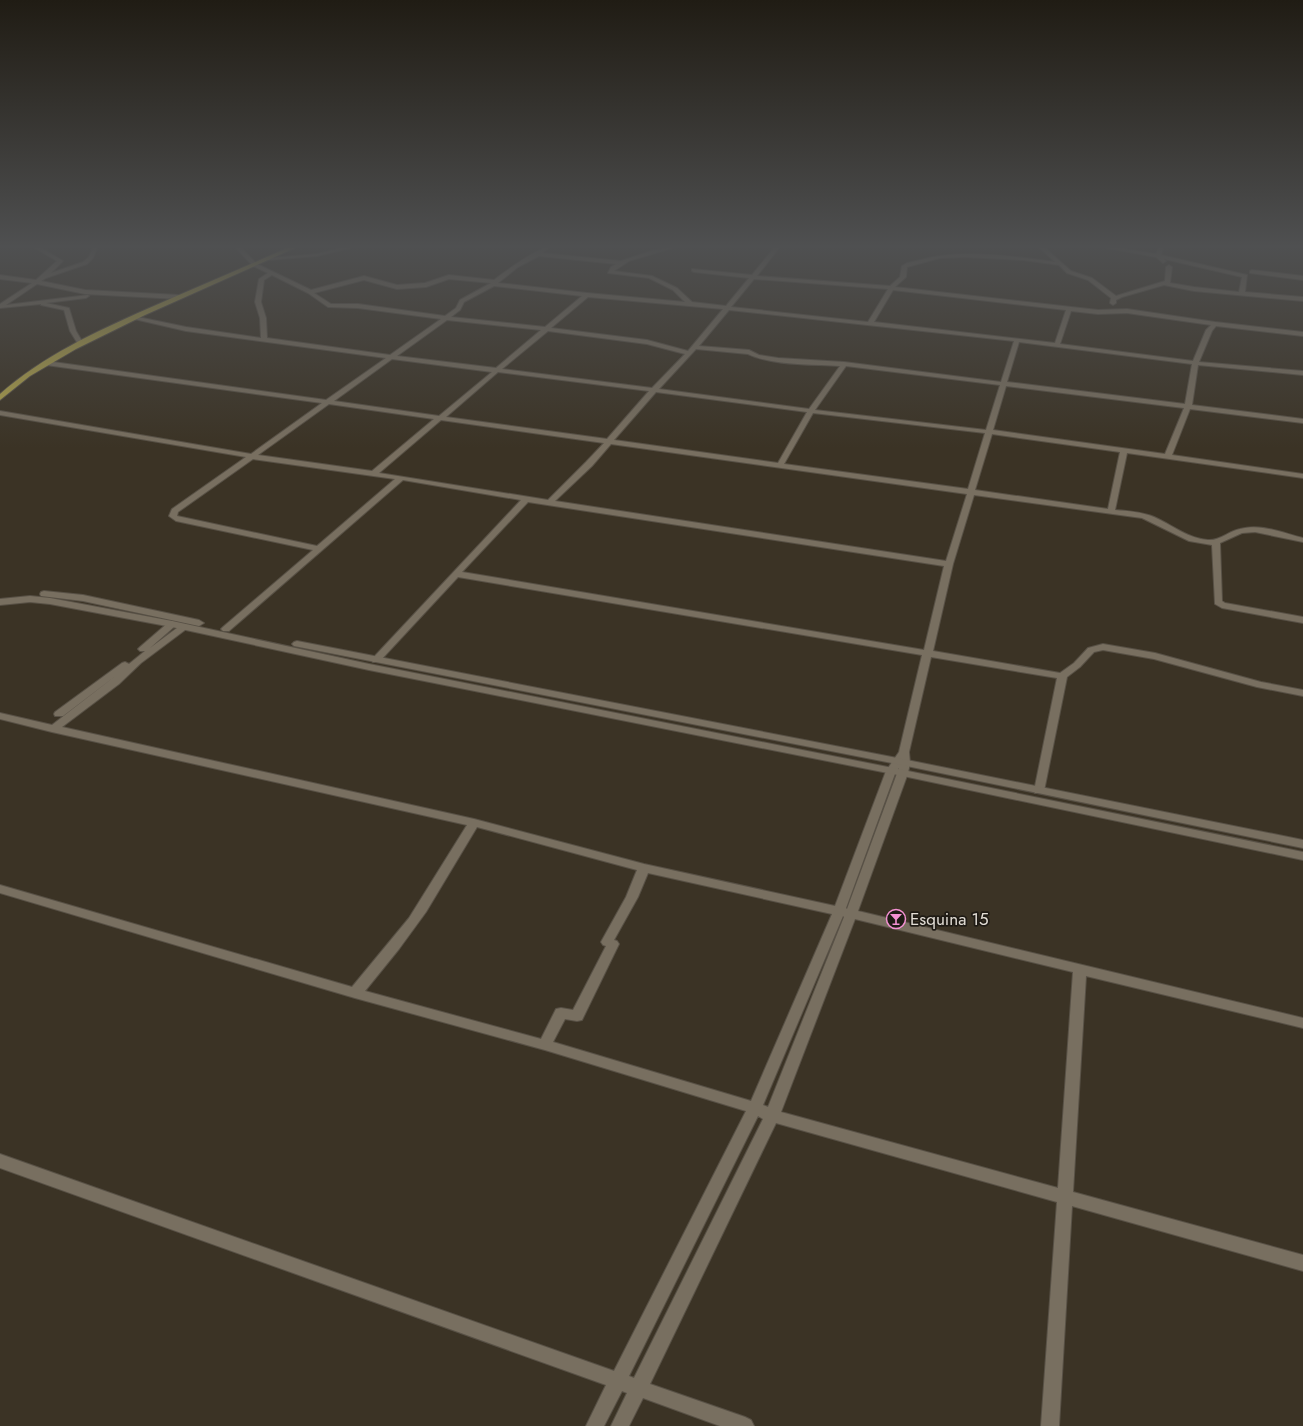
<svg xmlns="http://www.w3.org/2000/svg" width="1303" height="1426" font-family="Jost,sans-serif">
  <rect width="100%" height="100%" fill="#3b3325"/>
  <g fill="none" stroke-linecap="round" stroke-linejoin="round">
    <g stroke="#585146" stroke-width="2">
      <g id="street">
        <path d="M35,248H41L63,261L51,273L83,262L89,257L93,248H97L93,258L87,264L46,278L41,281L85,290L179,295L182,297L179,299L85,294L37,284L6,305L88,295L89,296L86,298L46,303L69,308L76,331L83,343L78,344L70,331L64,310L41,305V304L0,308V304L32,283L0,279V275L36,280L57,261Z"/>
        <path d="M236,248H241L257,264L311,290L364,276L397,285L425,283L449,275L494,280C505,272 536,248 548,248L542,253L621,261L654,250L672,248L629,261L614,271L652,276L677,288L692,302L726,306L749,278L694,272L692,271V269L752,275L774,248H779L757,276L890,286L900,277L902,266L907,263C918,261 929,257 940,256C974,251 1021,257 1055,262L1040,248H1045L1071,271L1092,278L1116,296L1165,281L1166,267L1169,265L1172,267L1170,283L1194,287L1239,292L1242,277L1164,259L1166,261L1163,263L1156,257L1107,248H1119L1156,254L1159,248H1163L1161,255L1247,275L1245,292L1303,297V301L1194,291L1164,285L1122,297L1116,300V303L1113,305L1110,303L1111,298L1088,280L1067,273L1059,265L1023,260L965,257L940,258L907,267L906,277L895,287L1098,310L1127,309L1215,322L1303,332V336L1216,326L1212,331L1199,362L1303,371V375L1198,365L1192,405L1303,419V423L1190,409L1172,455L1303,474V478L1127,453L1115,510C1128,511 1142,512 1154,517C1172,525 1189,539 1208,540C1220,541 1229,531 1240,529C1261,523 1282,533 1303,538V542L1255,532L1242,533L1220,543L1222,601L1225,603L1303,617V623L1222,608L1215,604L1212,545L1189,541L1142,518L974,495L953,564L933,651L1060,673L1074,663L1088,648L1103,644L1155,653L1261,682L1303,690V696L1257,687L1154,659L1103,650L1094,652L1080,667L1067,677L1044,791L1043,793H1035L1034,791L1057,678L931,657L909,752L910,763L908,773L858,911L1303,1018V1028L1086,976L1073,1192L1303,1255V1271L1072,1206L1059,1426H1041L1057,1202L776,1123L650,1384L745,1417L751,1420L754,1426H720L643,1398L629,1426H611L627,1393L622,1391L604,1426H586L606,1385L0,1168V1154L614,1371L746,1111L545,1050L355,998L0,893V885L352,987L409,918L467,825L52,732L0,719V713L52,725L118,674L63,716H55L54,714L55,712L122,663L125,662L129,664L145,651H140L138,649L140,647L169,622L172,621L177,624L175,626L150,648L181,625H187L189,627L141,663L119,684L62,727L474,819L644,864L835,906L886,771L899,752L922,655L458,577L379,662H373L371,660L373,658L521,500L403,480L229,631H223L221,629L223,627L313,550L176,521L169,516L172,509L246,457L0,415V411L251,454L322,403L46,365L43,363L46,361L326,400L386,358L186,331L130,318L133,316L186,327L261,338L260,318L255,302L259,279L268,273L253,266ZM539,256L616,264L611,267L608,273L649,278L673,290L685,302L587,293L498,283L518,267ZM272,275L308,293L328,307L358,308L441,319L390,355L267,338L266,318L261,302L264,280ZM449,279L491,283L460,300L456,308L445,316L358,304H331L314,293L364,280L397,289L426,287ZM754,279L888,289L868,322L731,307ZM494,286L582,296L545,327L451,317L460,310L464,302ZM893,290L1066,310L1055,343L874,322ZM588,297L723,309L688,351L647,340L551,328ZM729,310L1014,341L1001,382L844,362L778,358L759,355L749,350L699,346ZM1071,311L1098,314L1127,313L1211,325L1206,330L1193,361L1060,344ZM447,320L541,330L496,368L397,356ZM548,331L647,344L685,354L652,388L502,369ZM1019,342L1192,364L1185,404L1007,382ZM696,349L748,354C773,366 812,364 840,366L809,409L659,389ZM392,359L492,372L439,416L334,401ZM846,366L1000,385L986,430L815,410ZM498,372L649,391L607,439L446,417ZM1006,386L1184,408L1165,454L993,430ZM656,392L807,412L778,463L614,440ZM329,404L434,419L372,471L258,455ZM813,413L985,433L968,489L784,464ZM441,420L604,443L586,462L548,500L379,473ZM992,434L1120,452L1108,509L975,490ZM611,444L967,494L946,561L555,501L592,466ZM253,459L395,479L317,546L177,516L178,512ZM528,502L944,566L924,650L462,572ZM899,768L847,909L846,908L896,771ZM477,827L637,870L626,897L601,942L603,945L606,946L573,1010L561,1008L556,1009L541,1039L365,991L399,949L426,912ZM648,873L832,914L751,1101L553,1042L565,1019L577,1021L582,1020L619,944L617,941L614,940L638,897ZM843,916L844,917L768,1107L763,1105ZM855,919L1073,972L1058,1188L781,1112ZM758,1116L763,1119L634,1378L629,1376Z"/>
        <path d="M341,248H350L317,256L269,260L267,259L269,258L317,254Z"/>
        <path d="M1252,270L1303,276V280L1250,273V271Z"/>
      </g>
    </g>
    <g stroke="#585146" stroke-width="2">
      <g id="secondary">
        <path d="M44,591L83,595L199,620L204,623L199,626L83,601L41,596L40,594L41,592Z"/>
        <path d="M30,596L50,598L172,621L369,664L903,770L1303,852V860L903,776L369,670L172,627L50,604L30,602L0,605V599Z"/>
        <path d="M297,641L897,758L1303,840V848L897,764L294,646L292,644L294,642Z"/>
      </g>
    </g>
    <g stroke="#585146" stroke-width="2">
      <path id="highway" d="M287,248H295L145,315L76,349L30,376L0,400V394C43,356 95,332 147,309C194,288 241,269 287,248Z"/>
    </g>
    <use href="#street" fill="#786f60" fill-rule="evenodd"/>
    <use href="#secondary" fill="#786f60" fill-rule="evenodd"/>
    <use href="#highway" fill="#aea14b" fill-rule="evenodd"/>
  </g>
  <linearGradient id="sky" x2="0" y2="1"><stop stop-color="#201c14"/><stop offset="0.55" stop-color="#4f5051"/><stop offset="1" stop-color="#4f5051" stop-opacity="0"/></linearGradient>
  <rect width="1303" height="448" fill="url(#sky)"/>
  <defs>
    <g id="bar-ring" transform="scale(1)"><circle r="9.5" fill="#1f1b15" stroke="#f491d3" stroke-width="1.5"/><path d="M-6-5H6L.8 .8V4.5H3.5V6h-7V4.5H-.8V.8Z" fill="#f491d3"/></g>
  </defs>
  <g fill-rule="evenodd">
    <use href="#bar-ring" x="896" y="919"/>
  </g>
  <g text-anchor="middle" stroke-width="3.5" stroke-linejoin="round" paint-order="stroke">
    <g font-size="17" fill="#e2ddd5" stroke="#1f1b15" text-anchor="start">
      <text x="910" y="925">Esquina 15</text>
    </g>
  </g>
</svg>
